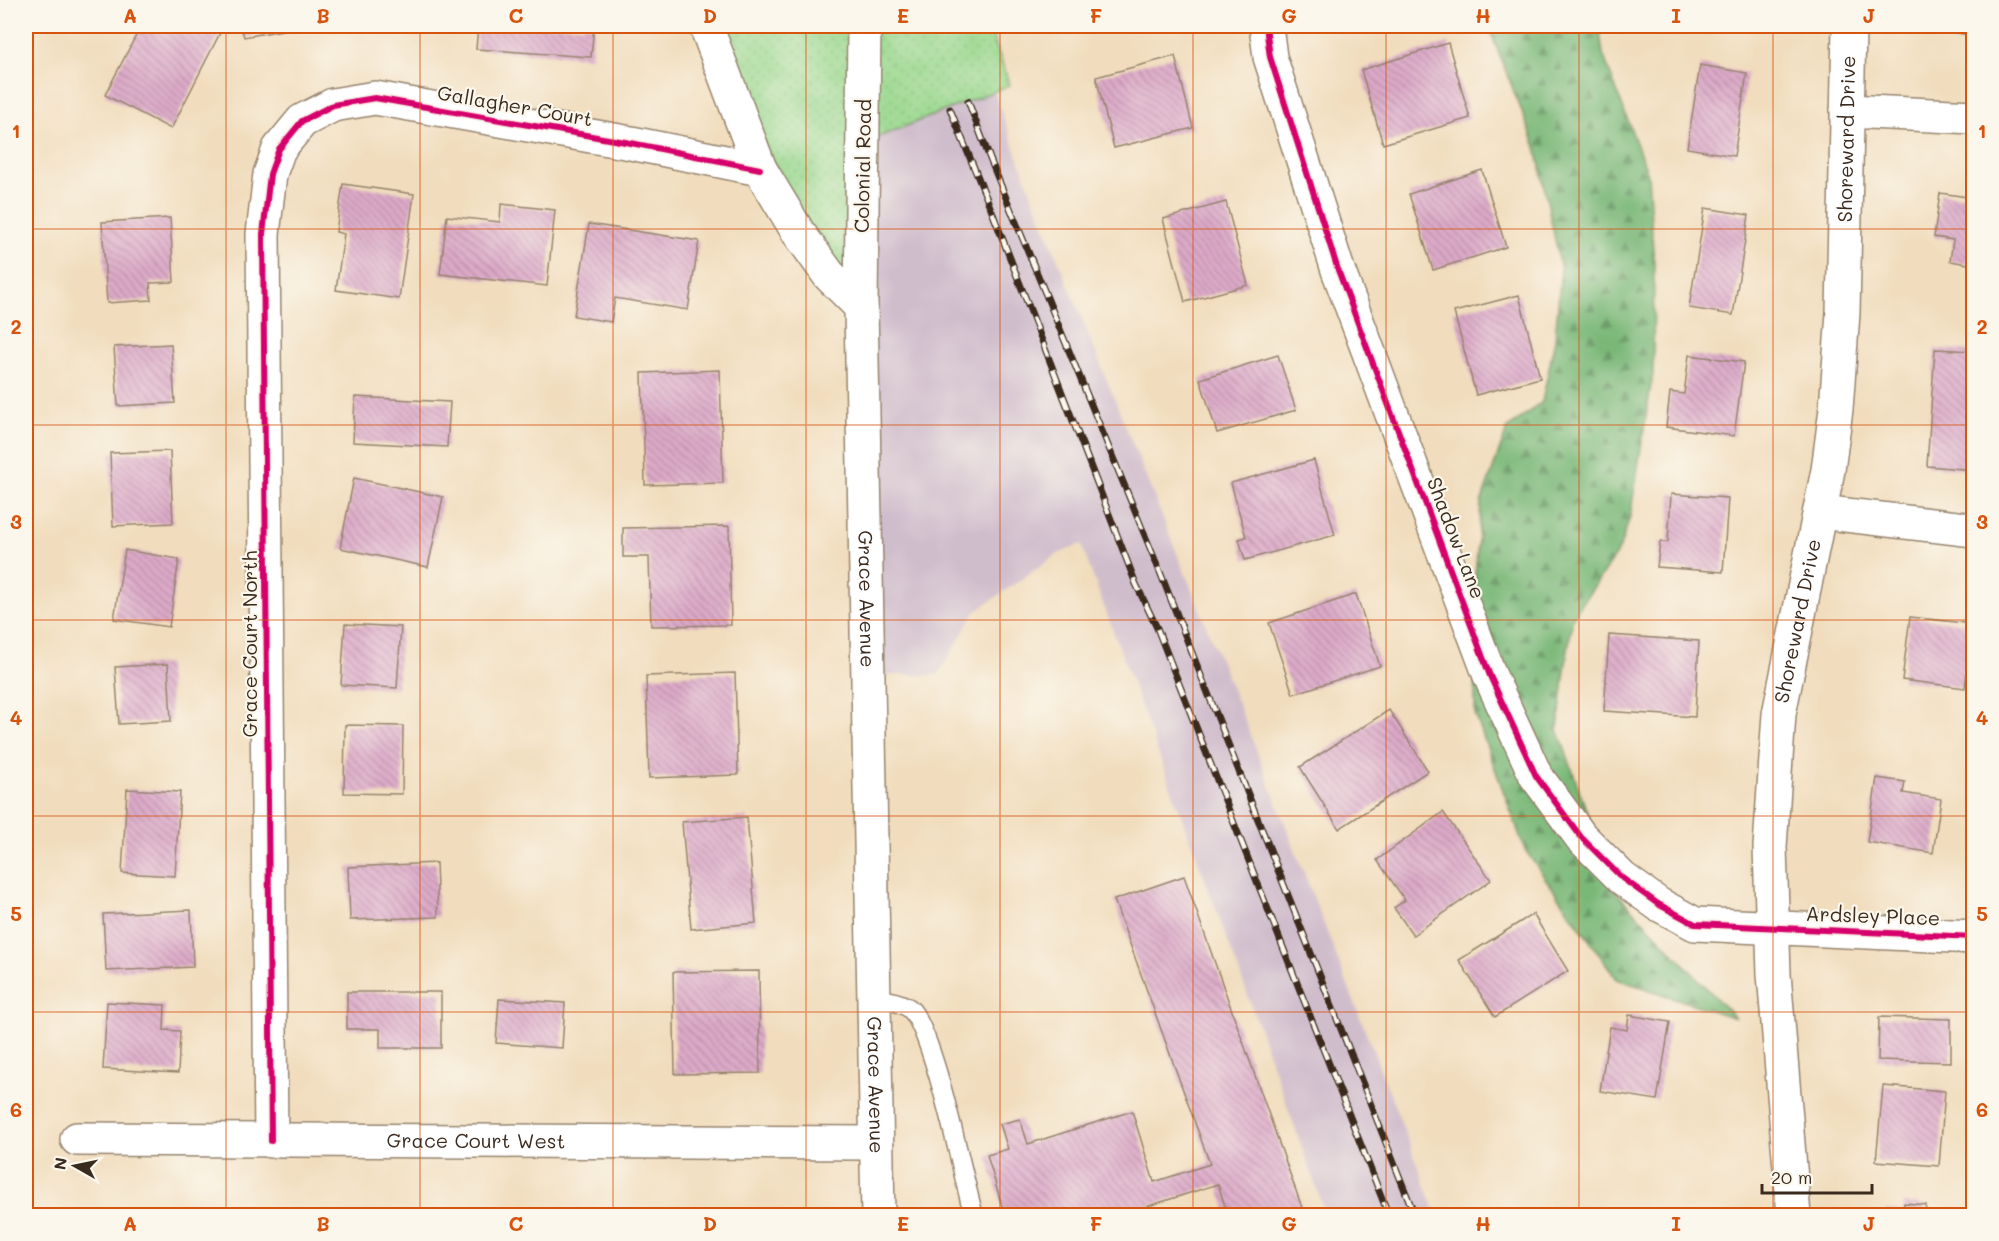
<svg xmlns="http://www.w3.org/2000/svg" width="1999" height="1241" font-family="Mali,sans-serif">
  <defs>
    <pattern id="grass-dots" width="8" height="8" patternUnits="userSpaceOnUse" patternTransform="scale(1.5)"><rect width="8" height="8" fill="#98d78d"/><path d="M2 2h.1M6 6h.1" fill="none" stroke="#84b979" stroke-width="1.8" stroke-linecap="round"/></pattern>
    <pattern id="forest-firs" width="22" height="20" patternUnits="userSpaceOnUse" patternTransform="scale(1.5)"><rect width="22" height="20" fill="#7ab878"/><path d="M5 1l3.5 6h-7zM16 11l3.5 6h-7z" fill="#659662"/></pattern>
    <pattern id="building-back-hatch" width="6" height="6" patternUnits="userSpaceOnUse" patternTransform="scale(1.5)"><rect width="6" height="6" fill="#ddaac9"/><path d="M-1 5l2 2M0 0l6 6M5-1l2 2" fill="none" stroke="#b48ba3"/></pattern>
  </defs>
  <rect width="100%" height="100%" fill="#fbf7ec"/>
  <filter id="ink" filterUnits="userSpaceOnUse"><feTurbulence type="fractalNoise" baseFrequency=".0167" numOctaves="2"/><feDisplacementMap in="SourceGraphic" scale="12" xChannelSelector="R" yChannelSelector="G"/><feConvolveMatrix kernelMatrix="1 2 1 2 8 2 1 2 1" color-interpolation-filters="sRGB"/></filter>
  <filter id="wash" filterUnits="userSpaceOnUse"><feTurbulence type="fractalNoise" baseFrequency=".008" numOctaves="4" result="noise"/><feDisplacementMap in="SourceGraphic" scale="24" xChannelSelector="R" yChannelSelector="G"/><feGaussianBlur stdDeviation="1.35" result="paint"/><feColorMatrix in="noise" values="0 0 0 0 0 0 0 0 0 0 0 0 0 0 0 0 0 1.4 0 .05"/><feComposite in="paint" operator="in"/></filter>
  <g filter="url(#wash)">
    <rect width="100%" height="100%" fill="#f1ddbd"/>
    <path fill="#d0bdcc" d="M994,91L1033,198L1247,726L1437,1215H1326L1245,988L1081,544L1056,555L975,612L938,675H872L863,143Z"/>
    <path fill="url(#grass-dots)" stroke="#6a8056" stroke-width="1.5" d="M706,26H989L1010,85L863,143L861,307L829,275Z"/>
    <path fill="url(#forest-firs)" stroke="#5a714b" stroke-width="1.5" d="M1488,26H1599L1603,54L1648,175L1654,265L1653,373L1630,517L1619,550L1573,617L1566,662L1558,729L1614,890L1735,1018L1617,979L1525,850L1475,714V575L1481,503L1507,429L1542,402L1555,339L1561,269L1536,147Z"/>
    <g id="blocks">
      <g fill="url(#building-back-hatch)">
        <path d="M141,26H206L220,33L171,129L105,95Z"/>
        <path d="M241,26H299V27L244,37Z"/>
        <path d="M478,26H594L591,57L476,49Z"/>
        <path d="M1947,26H1974V36L1946,31Z"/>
        <path d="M1448,43L1470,118L1383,144L1361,70Z"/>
        <path d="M1175,56L1193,128L1114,148L1096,77Z"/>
        <path d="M1700,65L1747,73L1734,156L1687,148Z"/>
        <path d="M1482,170L1506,247L1433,270L1409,194Z"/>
        <path d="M343,184L414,194L399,299L336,290L344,234L336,232Z"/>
        <path d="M1940,193L1974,198V265L1950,261L1953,240L1934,237Z"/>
        <path d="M1226,202L1248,285L1185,302L1163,219Z"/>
        <path d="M501,204L555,210L547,286L440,274L447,216L500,222Z"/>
        <path d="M1705,208L1749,215L1733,315L1689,308Z"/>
        <path d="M170,218L174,282L150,283L151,300L107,303L102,222Z"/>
        <path d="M589,224L699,241L688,310L615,298L611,322L574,316Z"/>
        <path d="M1519,295L1540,378L1476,395L1454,312Z"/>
        <path d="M171,344L175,403L118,406L114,347Z"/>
        <path d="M1935,349L1974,351V470L1927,466Z"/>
        <path d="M1278,355L1296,410L1217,433L1200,379Z"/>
        <path d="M1689,355L1744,362L1734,436L1666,427L1670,392L1684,394Z"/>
        <path d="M720,370L723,483L645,485L642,373Z"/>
        <path d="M355,397L450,402L447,447L353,442Z"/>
        <path d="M170,451L173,523L113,526L110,453Z"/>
        <path d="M1314,460L1335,535L1245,560L1239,539L1246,537L1231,483Z"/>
        <path d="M354,478L443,497L428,567L340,548Z"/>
        <path d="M1671,494L1728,498L1723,572L1657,567L1660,542H1668Z"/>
        <path d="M729,526L731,625L651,626L649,557H623V528Z"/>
        <path d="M125,550L179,559L169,627L114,619Z"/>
        <path d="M1356,594L1380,666L1293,694L1269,623Z"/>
        <path d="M1910,617L1973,624L1965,688L1902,680Z"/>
        <path d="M345,624L401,627L397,688L341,685Z"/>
        <path d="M1609,635L1699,641L1695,717L1604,711Z"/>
        <path d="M168,664L171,721L119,724L115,667Z"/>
        <path d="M735,673L738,775L649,778L646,676Z"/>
        <path d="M1389,710L1428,771L1339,829L1300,767Z"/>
        <path d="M345,725L403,726L402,794L344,793Z"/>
        <path d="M1877,778L1905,782L1903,793L1941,799L1933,853L1867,842Z"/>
        <path d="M127,789L180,792L175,876L122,873Z"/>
        <path d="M1443,812L1491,880L1413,935L1394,908L1405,900L1377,860Z"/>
        <path d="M747,817L756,923L691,929L682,822Z"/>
        <path d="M436,863L438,917L350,920L348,867Z"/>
        <path d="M1184,876L1305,1216H1228L1218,1184L1117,1216H1005L987,1155L1008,1149L1000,1124L1020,1119L1028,1144L1132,1111L1154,1182L1210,1164L1114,900Z"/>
        <path d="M191,910L193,967L106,971L103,914Z"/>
        <path d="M1533,914L1568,971L1495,1017L1459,960Z"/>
        <path d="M759,971L760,1073L675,1074L673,972Z"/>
        <path d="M347,992H441V1048H380V1029H347Z"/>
        <path d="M499,999L565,1003L562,1048L496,1043Z"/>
        <path d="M107,1002L165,1005L164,1030L180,1031L178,1073L103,1069Z"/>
        <path d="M1629,1015L1670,1022L1657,1100L1600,1091L1610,1027L1627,1030Z"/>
        <path d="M1879,1017L1951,1019V1062L1878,1060Z"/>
        <path d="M1883,1086L1945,1091L1939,1166L1876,1161Z"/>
        <path d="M1904,1203L1926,1205L1925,1213L1942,1214V1216H1886V1210L1903,1212Z"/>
      </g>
    </g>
  </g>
  <g filter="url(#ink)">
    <use href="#blocks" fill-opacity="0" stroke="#96846e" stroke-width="1.5"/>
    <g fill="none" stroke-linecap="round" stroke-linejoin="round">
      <g stroke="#96846e" stroke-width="21">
        <path id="lane" d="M874,997C885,1000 899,1001 909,1008C933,1027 963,1178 974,1216"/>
      </g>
      <g stroke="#96846e" stroke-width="36">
        <g id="street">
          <path d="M1266,26L1270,57L1338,270L1490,676L1536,776L1581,837L1622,878L1658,904L1695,924L1974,937"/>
          <path d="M1847,111L1974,117"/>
          <path d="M1820,512L1974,530"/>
          <path id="s1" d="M77,1139L876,1143"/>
          <path d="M271,1141L263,234L270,174L279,149L302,121L333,105L375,98L631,143L760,169"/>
          <path id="s2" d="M1794,1216L1774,974L1770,847L1779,714L1828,470L1836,409L1843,313L1849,26"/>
        </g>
      </g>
      <g stroke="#96846e" stroke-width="36">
        <g id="secondary">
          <path d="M706,26L760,169L798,232L829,275L861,307"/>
          <path id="s3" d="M864,26L861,307L878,1216"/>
        </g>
      </g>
      <use href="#lane" stroke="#fff" stroke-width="18"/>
      <use href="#street" stroke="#fff" stroke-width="33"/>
      <use href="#secondary" stroke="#fff" stroke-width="33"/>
      <g stroke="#3b2a1e" stroke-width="7">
        <g id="rail">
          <path d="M968,101L990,159L1160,572L1415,1216"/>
          <path d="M950,109L993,214L1136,584L1157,628L1389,1216"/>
        </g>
      </g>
      <use href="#rail" stroke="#fbf7ec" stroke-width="4.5" stroke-dasharray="14" stroke-linecap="butt"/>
      <g stroke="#fbf7ec" stroke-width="10">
        <g id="cycleway">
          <path d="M1266,26L1270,57L1338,270L1490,676L1536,776L1581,837L1622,878L1658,904L1695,924L1974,937"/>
          <path d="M271,1141L263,234L270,174L279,149L302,121L333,105L375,98L631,143L760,169"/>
        </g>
      </g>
      <use href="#cycleway" stroke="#d6006c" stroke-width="6"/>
    </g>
  </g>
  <path fill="none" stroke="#d7540e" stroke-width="1.5" stroke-opacity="0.55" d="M226,26V1216M420,26V1216M613,26V1216M806,26V1216M1000,26V1216M1193,26V1216M1386,26V1216M1579,26V1216M1773,26V1216M26,229H1974M26,425H1974M26,620H1974M26,816H1974M26,1012H1974"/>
  <g text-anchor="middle" stroke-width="4.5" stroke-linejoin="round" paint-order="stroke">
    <g font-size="20" fill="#3b2a1e" stroke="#fbf7ec">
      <text transform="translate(515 106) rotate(10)" y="7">Gallagher Court</text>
      <text dy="7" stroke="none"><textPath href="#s2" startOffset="1084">Shoreward Drive</textPath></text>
      <text transform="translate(863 166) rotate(-89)" y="7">Colonial Road</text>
      <text transform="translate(1456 538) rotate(69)" y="7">Shadow Lane</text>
      <text dy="7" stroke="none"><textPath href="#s3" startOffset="573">Grace Avenue</textPath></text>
      <text dy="7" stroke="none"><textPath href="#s2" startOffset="598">Shoreward Drive</textPath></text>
      <text transform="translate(250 644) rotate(-90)" y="7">Grace Court North</text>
      <text transform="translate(1873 916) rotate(2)" y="7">Ardsley Place</text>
      <text dy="7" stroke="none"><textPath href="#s3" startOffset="1059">Grace Avenue</textPath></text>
      <text dy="7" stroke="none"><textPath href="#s1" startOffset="399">Grace Court West</textPath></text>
    </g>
  </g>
  <rect width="1999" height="1241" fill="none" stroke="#fbf7ec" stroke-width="66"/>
  <g transform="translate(75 1166) rotate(279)" stroke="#fbf7ec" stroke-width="4.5" paint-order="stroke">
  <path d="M0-4.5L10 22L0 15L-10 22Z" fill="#3b2a1e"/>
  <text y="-9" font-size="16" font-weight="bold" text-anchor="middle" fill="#3b2a1e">N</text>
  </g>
  <path d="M1762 1184v9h110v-9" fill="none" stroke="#3b2a1e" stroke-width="3"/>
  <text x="1771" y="1184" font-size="18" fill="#3b2a1e" stroke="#fbf7ec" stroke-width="4.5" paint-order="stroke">20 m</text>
  <rect x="33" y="33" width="1933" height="1175" fill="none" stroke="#d7540e" stroke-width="2"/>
  <g font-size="20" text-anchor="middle" font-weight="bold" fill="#d7540e">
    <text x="130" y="23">A</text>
    <text x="323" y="23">B</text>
    <text x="516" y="23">C</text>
    <text x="710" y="23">D</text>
    <text x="903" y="23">E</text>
    <text x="1096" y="23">F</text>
    <text x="1289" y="23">G</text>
    <text x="1483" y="23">H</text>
    <text x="1676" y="23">I</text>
    <text x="1869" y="23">J</text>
    <text x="16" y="138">1</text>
    <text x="1982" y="138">1</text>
    <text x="16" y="334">2</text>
    <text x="1982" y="334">2</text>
    <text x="16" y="529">3</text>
    <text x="1982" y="529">3</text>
    <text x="16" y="725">4</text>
    <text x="1982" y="725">4</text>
    <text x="16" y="921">5</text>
    <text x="1982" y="921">5</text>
    <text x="16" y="1117">6</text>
    <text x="1982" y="1117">6</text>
    <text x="130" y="1231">A</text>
    <text x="323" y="1231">B</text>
    <text x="516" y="1231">C</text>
    <text x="710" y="1231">D</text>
    <text x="903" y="1231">E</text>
    <text x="1096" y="1231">F</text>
    <text x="1289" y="1231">G</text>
    <text x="1483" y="1231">H</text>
    <text x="1676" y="1231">I</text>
    <text x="1869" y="1231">J</text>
  </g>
</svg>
